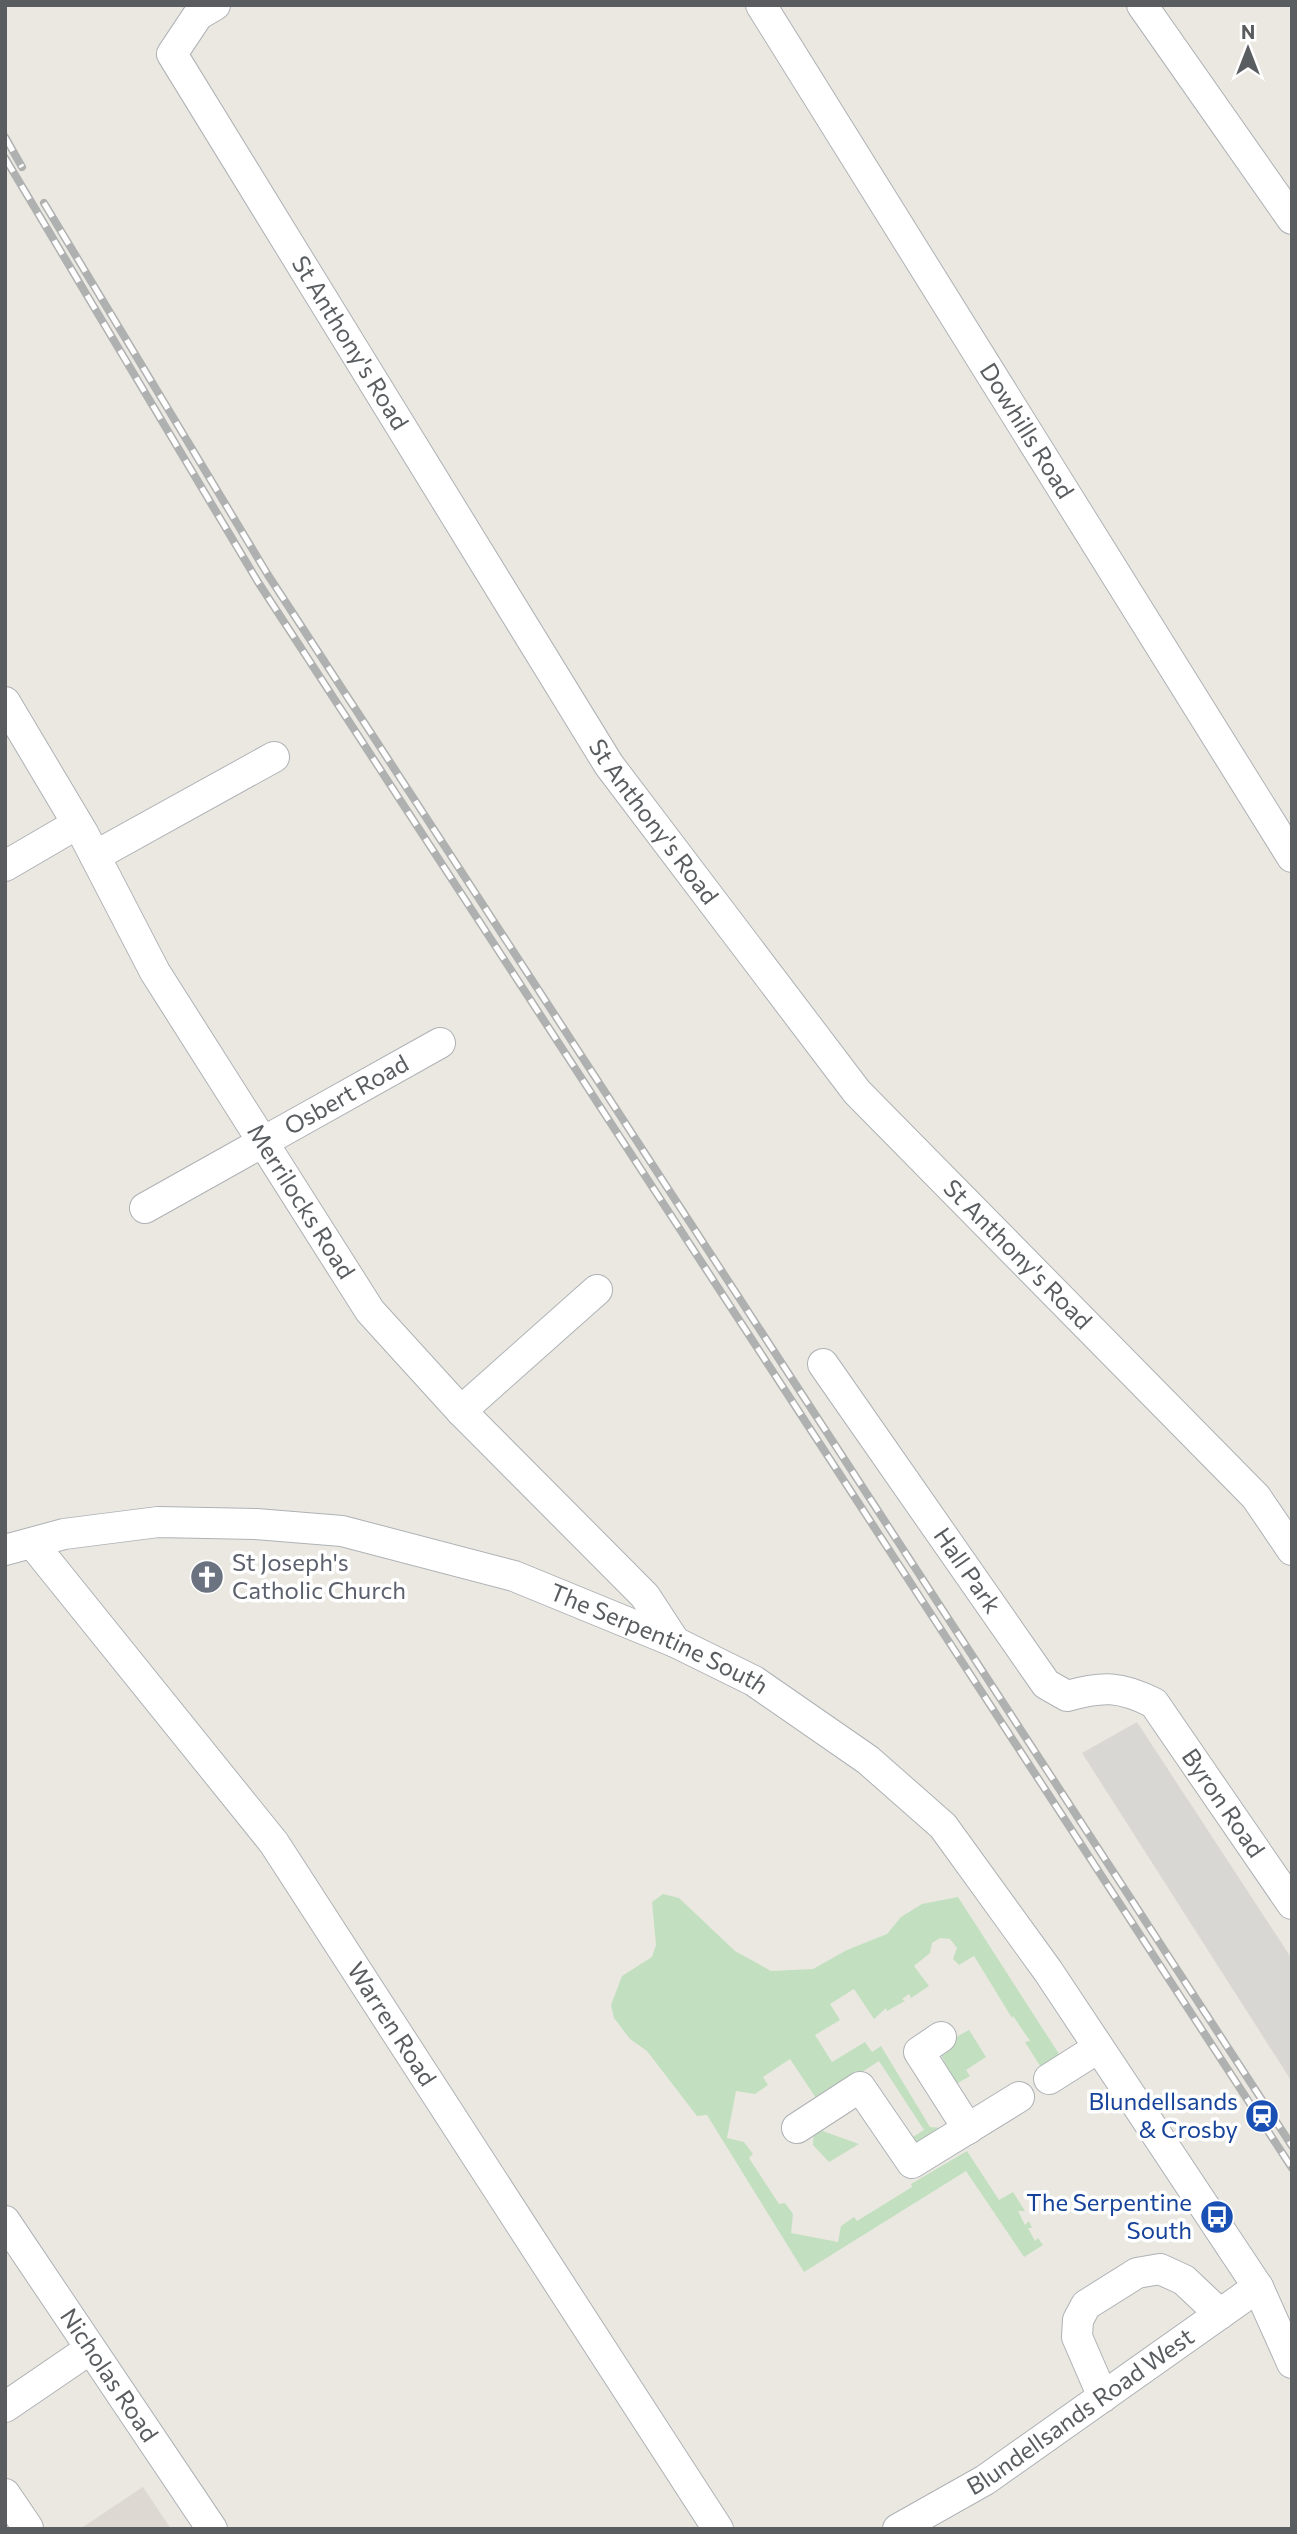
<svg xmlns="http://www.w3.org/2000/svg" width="1297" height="2534" font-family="Commissioner,sans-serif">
  <rect width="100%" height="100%" fill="#eae8e1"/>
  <path fill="#d9d7d3" d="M1137,1722L1292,1959V2082L1082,1753Z"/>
  <path fill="#ddd9d2" d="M143,2487L171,2529H80Z"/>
  <g fill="#c2e0c0">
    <path d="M663,1894L679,1898L735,1951L771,1971L813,1969L847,1950L887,1934L901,1917L922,1904L958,1897L1059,2054L1054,2064L1044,2072L1025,2042L1030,2041L1013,2016L1012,2018L974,1956L959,1965L953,1959L957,1948L950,1939L940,1938L932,1943L930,1953L914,1966L929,1986L911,1998L909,1994L902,1999L905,2001L887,2011L886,2008L874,2019L854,1989L830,2004L840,2020L815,2035L832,2062L865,2042L872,2052L881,2046L930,2127L941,2128L928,2143L900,2145L924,2130L879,2061L818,2101L790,2059L763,2077L768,2085L755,2094L736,2091L727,2138L744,2142L753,2154L749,2158L779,2204L785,2203L793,2214L791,2233L838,2242L841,2226L854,2217L857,2221L912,2187L911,2184L967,2151L999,2200L1013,2192L1025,2211H1018L1025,2225L1029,2221L1032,2228H1028L1035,2241L1038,2238L1043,2245L1024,2257L966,2171L804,2272L707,2115L697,2116L647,2051L630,2039L614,2018L611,2005L622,1976L652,1957L656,1945L652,1902Z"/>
    <path d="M969,2030L986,2057L966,2070L970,2076L956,2084L940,2053L942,2045Z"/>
    <path d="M814,2128L859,2144L829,2162L813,2145Z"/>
  </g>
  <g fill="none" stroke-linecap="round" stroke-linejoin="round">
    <g stroke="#aeb2b5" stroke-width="32">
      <g id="minor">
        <path id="s1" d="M215,5L198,15L172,54L609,765L857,1092L1256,1497L1292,1550"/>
        <path id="s2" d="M761,5L1292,857"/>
        <path d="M1142,5L1292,219"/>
        <path id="s3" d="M5,702L83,833L155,972L370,1311L461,1411L645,1596L675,1642"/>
        <path d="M95,856L274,757"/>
        <path d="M5,866L77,824"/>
        <path id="s4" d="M145,1208L440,1043"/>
        <path id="s5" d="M823,1364L1046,1684L1067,1696C1103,1686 1120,1686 1154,1703L1292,1904"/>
        <path d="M461,1411L597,1290"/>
        <path id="s6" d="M33,1544L274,1843L718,2529"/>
        <path id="s7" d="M5,1550L64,1534L158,1522L256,1524L342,1531L514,1576L675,1642L754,1681L868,1760L943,1826L1048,1971L1258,2287L1292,2363"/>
        <path d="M941,2037L919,2052L968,2129"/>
        <path d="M1049,2079L1098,2048"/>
        <path d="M797,2128L860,2087L912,2163L1019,2097"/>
        <path id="s8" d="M5,2221L212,2529"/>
        <path d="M1103,2397L1077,2337L1078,2320L1086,2305L1137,2273L1160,2269L1184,2280L1220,2314"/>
        <path d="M5,2407L90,2349"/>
        <path d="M5,2494L28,2528"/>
        <path id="s9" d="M898,2529L985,2480L1258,2287"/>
      </g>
    </g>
    <use href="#minor" stroke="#fff" stroke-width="30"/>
    <g stroke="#afb0b0" stroke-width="8">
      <g id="rail">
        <path d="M5,137L22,167"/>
        <path d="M5,158L258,582L1292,2168"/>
        <path d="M44,203L268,575L1292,2146"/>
      </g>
    </g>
    <use href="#rail" stroke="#fff" stroke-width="5" stroke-dasharray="16" stroke-linecap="butt"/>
  </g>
  <defs>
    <g id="church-disc" transform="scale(1.75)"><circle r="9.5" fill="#6b7280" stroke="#fff"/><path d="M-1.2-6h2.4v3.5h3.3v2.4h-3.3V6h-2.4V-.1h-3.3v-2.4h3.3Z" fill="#fff"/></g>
    <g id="station-disc" transform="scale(1.75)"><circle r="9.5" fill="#1a4fb4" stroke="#fff"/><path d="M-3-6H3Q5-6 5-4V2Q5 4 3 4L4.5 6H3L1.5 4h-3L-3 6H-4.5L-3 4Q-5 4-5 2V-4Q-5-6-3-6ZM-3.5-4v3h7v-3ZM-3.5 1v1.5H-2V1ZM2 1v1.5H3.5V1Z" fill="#fff"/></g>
    <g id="bus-disc" transform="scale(1.75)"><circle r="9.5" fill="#1a4fb4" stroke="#fff"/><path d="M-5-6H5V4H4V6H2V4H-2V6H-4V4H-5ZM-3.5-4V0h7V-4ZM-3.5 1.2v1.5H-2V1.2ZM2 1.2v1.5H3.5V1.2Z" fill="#fff"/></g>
  </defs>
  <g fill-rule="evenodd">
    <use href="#church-disc" x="207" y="1577"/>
    <use href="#station-disc" x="1262" y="2116"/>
    <use href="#bus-disc" x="1217" y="2217"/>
  </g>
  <g text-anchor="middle" stroke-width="7" stroke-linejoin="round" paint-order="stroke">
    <g font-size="24" fill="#595d60" stroke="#fff">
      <text dy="8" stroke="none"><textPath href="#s1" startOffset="406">St Anthony's Road</textPath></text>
      <text dy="8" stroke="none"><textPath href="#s2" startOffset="502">Dowhills Road</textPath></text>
      <text dy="8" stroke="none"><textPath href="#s1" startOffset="973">St Anthony's Road</textPath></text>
      <text dy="8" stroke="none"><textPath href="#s4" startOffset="231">Osbert Road</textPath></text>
      <text dy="8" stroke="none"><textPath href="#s3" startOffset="581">Merrilocks Road</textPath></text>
      <text dy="8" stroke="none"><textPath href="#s1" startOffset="1540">St Anthony's Road</textPath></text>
      <text dy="8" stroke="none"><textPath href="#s5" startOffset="252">Hall Park</textPath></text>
      <text dy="8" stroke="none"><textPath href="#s7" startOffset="676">The Serpentine South</textPath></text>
      <text dy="8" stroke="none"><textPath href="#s5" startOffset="626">Byron Road</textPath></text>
      <text dy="8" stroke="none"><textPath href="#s6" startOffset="600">Warren Road</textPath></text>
      <text dy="8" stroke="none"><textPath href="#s8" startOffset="186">Nicholas Road</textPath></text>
      <text dy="8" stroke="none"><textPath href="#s9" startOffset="217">Blundellsands Road West</textPath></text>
    </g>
    <g font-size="24" fill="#5b616d" stroke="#fff" text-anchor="start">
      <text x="232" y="1571">St Joseph's<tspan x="232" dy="28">Catholic Church</tspan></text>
    </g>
    <g font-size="24" fill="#164399" stroke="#fff" text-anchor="end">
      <text x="1238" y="2110">Blundellsands<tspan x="1238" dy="28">&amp; Crosby</tspan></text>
      <text x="1192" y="2211">The Serpentine<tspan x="1192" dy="28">South</tspan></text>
    </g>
  </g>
  <rect width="1297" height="2534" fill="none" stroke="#595d60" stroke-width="14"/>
  <g transform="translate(1248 49)" stroke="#ffffff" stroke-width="5" paint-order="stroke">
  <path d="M0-5L12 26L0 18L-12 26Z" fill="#595d60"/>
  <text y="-10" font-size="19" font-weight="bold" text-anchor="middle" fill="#595d60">N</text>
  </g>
</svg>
